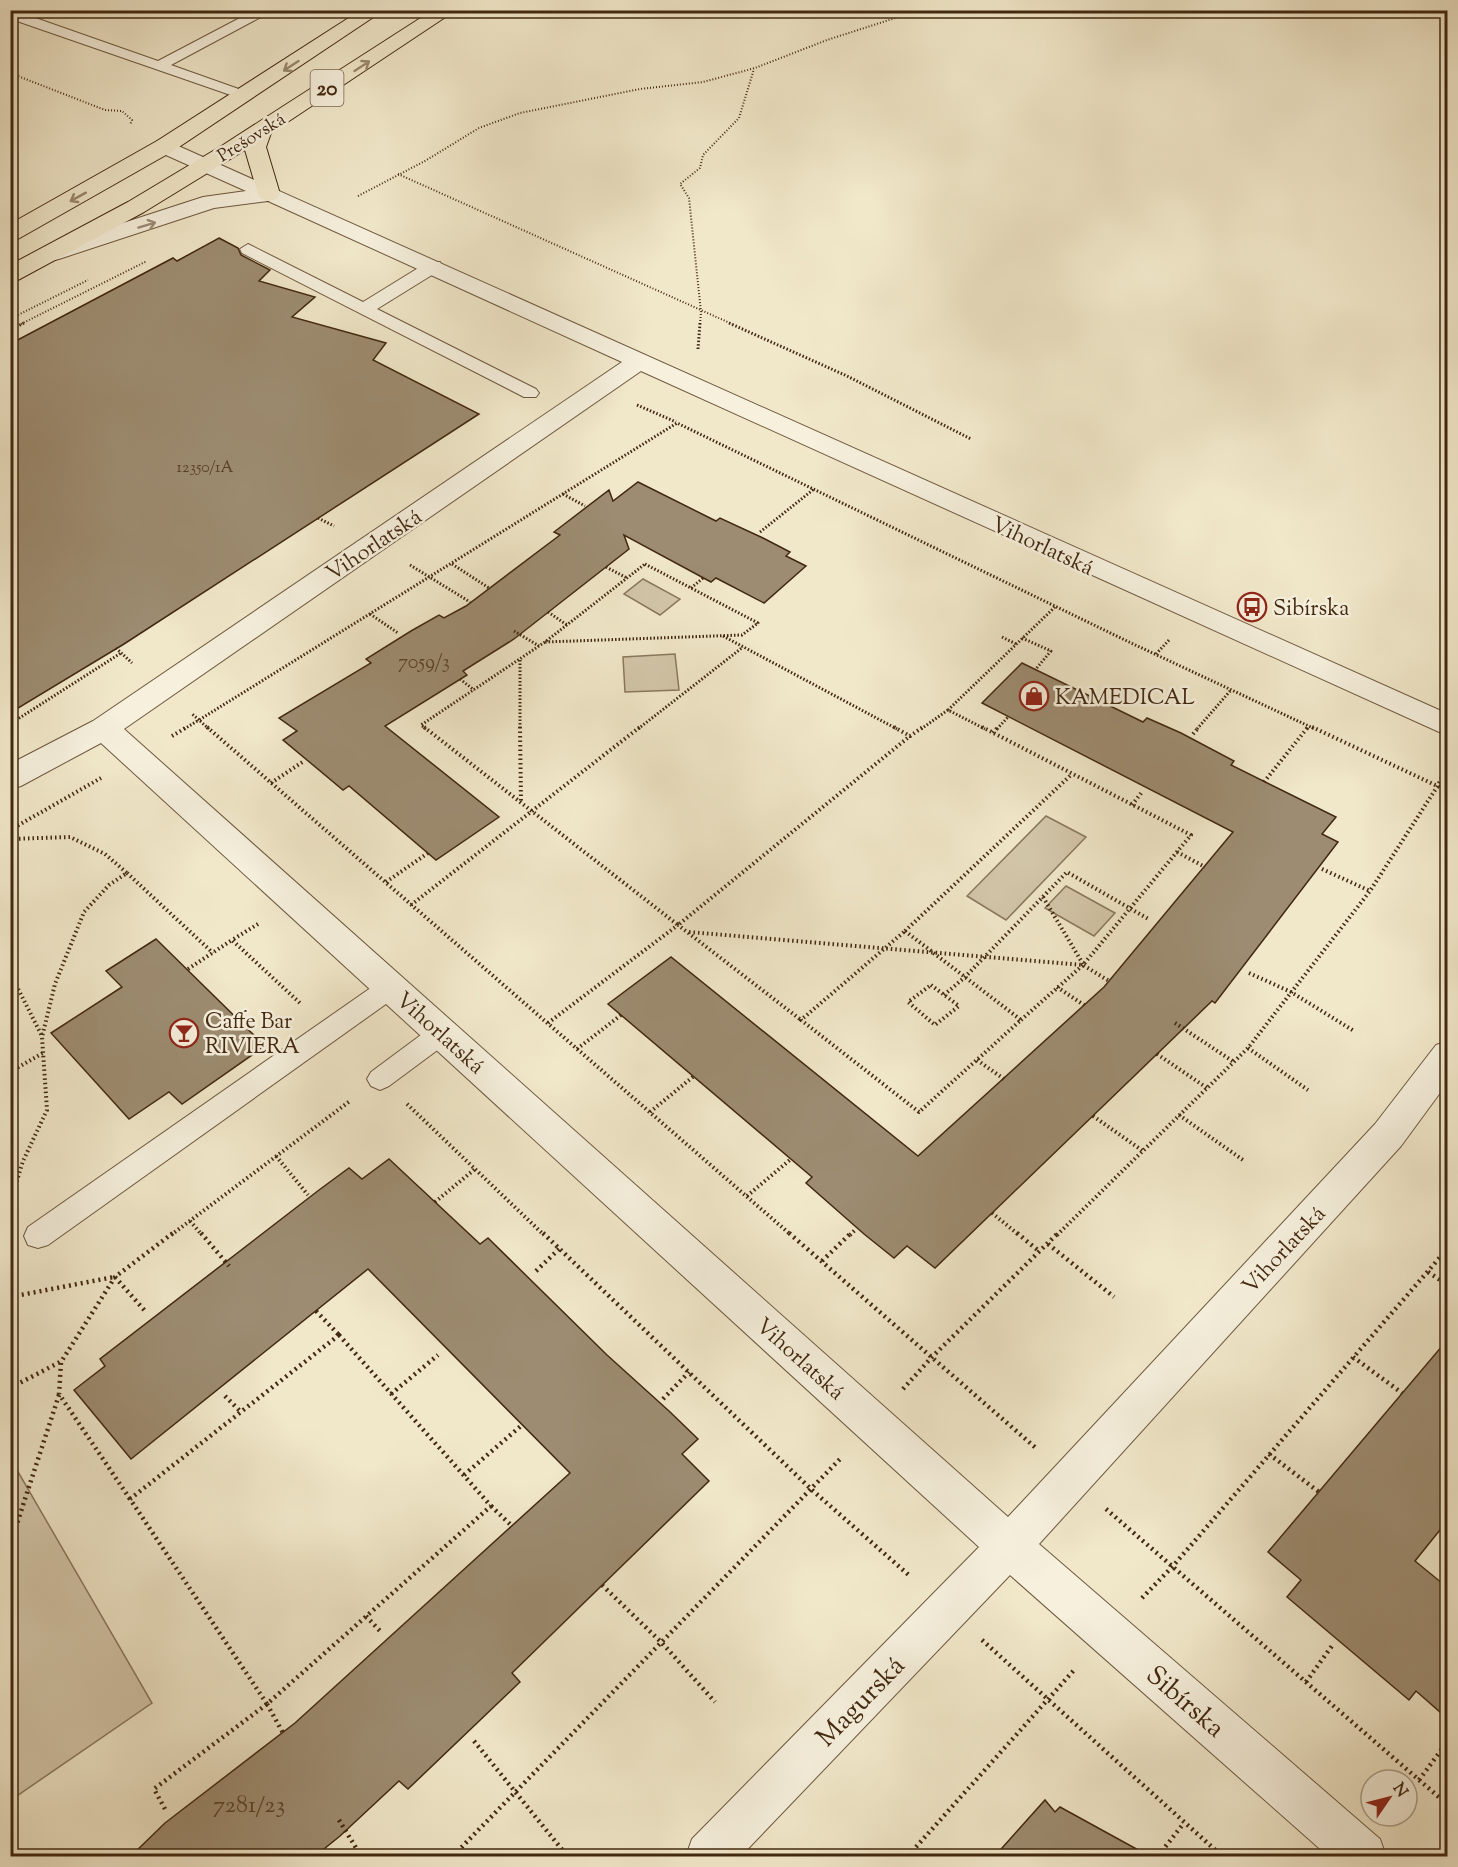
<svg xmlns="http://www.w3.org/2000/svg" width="1458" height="1867" font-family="'Sorts Mill Goudy',serif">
  <rect width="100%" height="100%" fill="#f1e8ca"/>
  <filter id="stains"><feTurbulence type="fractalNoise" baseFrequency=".00333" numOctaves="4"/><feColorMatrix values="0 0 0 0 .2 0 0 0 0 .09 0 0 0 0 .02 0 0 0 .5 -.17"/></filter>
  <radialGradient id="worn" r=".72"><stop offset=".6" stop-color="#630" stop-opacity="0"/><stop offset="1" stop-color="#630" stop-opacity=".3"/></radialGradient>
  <g fill="#d3c7aa" stroke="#8a785d" stroke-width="1.5">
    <path d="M643,579L680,599L660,615L624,594Z"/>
    <path d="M675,654L679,690L625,692L623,657Z"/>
    <path d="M1046,816L1086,837L1006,920L967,896Z"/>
    <path d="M1066,886L1115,913L1094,936L1045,908Z"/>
    <path d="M10,1458L152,1703L11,1800H10Z"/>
  </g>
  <g fill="#9d8c71" stroke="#422810" stroke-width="1.5">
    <path d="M219,238L238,248L241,255L270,270L259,281L315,297L292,317L386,343L373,360L479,414L124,644L10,713V344L173,258L177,261Z"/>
    <path d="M638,482L716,521L720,518L763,538L790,552L786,556L806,566L764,603L716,578L711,582L624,535L629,549L514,639L463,671L467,675L385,726L499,817L436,860L349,786L343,790L283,740L297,731L279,718L371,663L366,659L411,631L439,615L444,618L466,606L560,535L554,532L609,490L613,501Z"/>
    <path d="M1022,663L1143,722L1147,718L1181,733L1234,761L1231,765L1336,817L1322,834L1338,842L1215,1003L1212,1001L935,1268L907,1246L894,1258L864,1234L806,1183L812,1177L608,1004L671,957L918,1156L1104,987L1233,832L982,703Z"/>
    <path d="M156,939L265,1046L182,1104L169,1092L129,1119L51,1033L122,987L106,971Z"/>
    <path d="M389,1159L480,1244L488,1238L607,1355L669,1411L698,1439L682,1454L709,1481L512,1673L520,1682L408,1789L399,1781L340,1836L314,1857H130L165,1823L295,1723L570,1473L368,1269L131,1459L74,1390L105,1366L100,1359L319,1190L349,1168L362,1179Z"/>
    <path d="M1448,1339V1520L1415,1561L1448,1588V1719L1416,1691L1409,1700L1287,1597L1301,1580L1268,1552Z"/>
    <path d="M1045,1800L1055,1812L1060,1807L1151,1857H994Z"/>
  </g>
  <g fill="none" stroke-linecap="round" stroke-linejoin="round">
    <g stroke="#6e583e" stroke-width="2">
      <g id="lane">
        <path d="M15,10H29L27,15L158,61L255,10H274L171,65L250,93L252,96L250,99L245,100L14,20L12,17Z"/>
        <path d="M248,244L363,302L428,262H440L442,266L440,270L377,309L536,389L539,393L536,397H524L242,253L240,249Z"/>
        <path d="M391,977L400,980L403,987L400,994L48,1245L38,1248L28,1245L24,1236L28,1227L382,980Z"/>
        <path d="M442,1023L451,1026L455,1033L451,1040L389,1086L380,1090L371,1086L367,1079L371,1072L433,1026Z"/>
      </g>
    </g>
    <g stroke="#6e583e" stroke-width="2">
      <path id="street" d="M165,140L1448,714V736L641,371L124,729L1008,1517L1375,1124L1436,1045L1448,1041V1082L1401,1146L1039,1544L1380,1839L1386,1856H1328L1010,1575L741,1856H686L692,1839L979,1547L101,743L21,786L10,789V764L93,721L622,362L268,201L214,208L59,259L51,261L43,259L40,254L43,249L203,197L246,191L157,151L154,146L157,141Z"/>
    </g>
    <g stroke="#422810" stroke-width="2">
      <g id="primary">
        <path d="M361,10H384L173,151L18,239L10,241V224L157,141Z"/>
        <path d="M433,10H456L271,133L266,147L280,194L277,199L269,201L261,199L258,194L245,150L144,212L18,280L10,282V265L128,202L223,145Z"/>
      </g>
    </g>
    <g stroke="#422810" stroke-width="2" stroke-dasharray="1 2" stroke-linecap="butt">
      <path d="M481,17L491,10"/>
      <path d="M10,73L105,110L122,111L132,120L130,125"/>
      <path d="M398,174L732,324"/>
      <path d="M358,196L425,161L479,128L520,113L640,89L703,82L755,68L827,40L920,10"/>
      <path d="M10,319L88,280"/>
      <path d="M21,324L147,261"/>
      <path d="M700,324L701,312L689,198L680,184L700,168L703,155L739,118L754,69"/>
    </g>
    <g stroke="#422810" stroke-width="3" stroke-dasharray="1.5 2" stroke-linecap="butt">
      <path d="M729,323L847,376L971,439"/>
      <path d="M10,330L24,323"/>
      <path d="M698,349L700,323"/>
      <path d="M637,405L676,422"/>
      <path d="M563,494L585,506"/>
      <path d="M318,518L334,526"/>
      <path d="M760,532L814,489"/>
      <path d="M452,564L489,588"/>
      <path d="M645,564L758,623L742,635L545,642Z"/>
      <path d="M410,565L470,602"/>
      <path d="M606,567L627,578"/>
      <path d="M691,588L703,578"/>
      <path d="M548,612L567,625"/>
      <path d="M370,614L398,633"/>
      <path d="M514,631L539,646"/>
      <path d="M723,636L897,729"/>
      <path d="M1002,637L1016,644"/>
      <path d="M1022,638L1051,651L1035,670"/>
      <path d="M116,648L132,663"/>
      <path d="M1156,654L1170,639"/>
      <path d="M520,660V729"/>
      <path d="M460,679L474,690"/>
      <path d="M948,710L1056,606"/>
      <path d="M10,724L121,653"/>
      <path d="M184,729L199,720L192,714"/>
      <path d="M209,729L199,720L677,423L1129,642L1315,729"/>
      <path d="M426,729L421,725L545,642"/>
      <path d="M638,729L743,647"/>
      <path d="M921,729L948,710L985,729"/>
      <path d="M997,729L1008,717"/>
      <path d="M1197,729L1231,690"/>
      <path d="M1307,729L1309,726"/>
    </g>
    <g stroke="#422810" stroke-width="4" stroke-dasharray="1.5 3" stroke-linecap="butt">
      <path d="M207,727L791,1235"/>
      <path d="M424,727L678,925L910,736"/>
      <path d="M520,727L521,802"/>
      <path d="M894,727L910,736L923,727"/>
      <path d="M982,727L1191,835L1083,965L1109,981"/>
      <path d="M1312,727L1448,791"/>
      <path d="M993,733L998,727"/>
      <path d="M1193,734L1199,727"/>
      <path d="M172,736L187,727"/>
      <path d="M1264,782L1308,727"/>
      <path d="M271,783L304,761"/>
      <path d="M1132,805L1142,792"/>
      <path d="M10,830L101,778"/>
      <path d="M10,839L70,837L105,854L127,873L109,885L84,912L55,984L42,1037L47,1110L23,1161L10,1203"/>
      <path d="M1177,852L1205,867"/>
      <path d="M1322,869L1370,891"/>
      <path d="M127,873L213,953"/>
      <path d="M386,882L428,853"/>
      <path d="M1043,897L1083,964"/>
      <path d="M411,905L640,727"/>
      <path d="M258,924L232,940L301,1004"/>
      <path d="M905,931L1072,774"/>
      <path d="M905,931L1021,1020L919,1112L801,1020Z"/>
      <path d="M689,932L1083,965"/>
      <path d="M188,969L232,940"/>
      <path d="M10,973L42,1036"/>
      <path d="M1249,973L1291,992L1354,1031"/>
      <path d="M931,985L959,1006L935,1025L908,1002Z"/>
      <path d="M1057,987L1084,1005"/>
      <path d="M944,995L965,977L1067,872L1150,920"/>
      <path d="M1021,1020L1083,965"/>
      <path d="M548,1023L678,925L801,1020"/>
      <path d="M1175,1023L1234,1062"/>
      <path d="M1248,1048L1308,1090"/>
      <path d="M577,1049L621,1015"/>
      <path d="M1157,1054L1207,1088"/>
      <path d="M977,1060L1004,1079"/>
      <path d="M10,1072L43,1053"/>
      <path d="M407,1104L544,1235"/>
      <path d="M650,1112L694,1076"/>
      <path d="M1179,1115L1243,1160"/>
      <path d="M1093,1116L1143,1151"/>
      <path d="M276,1156L308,1195"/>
      <path d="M747,1196L791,1159"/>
      <path d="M435,1202L475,1169"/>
      <path d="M992,1213L1019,1235"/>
      <path d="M190,1221L202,1235"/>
      <path d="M171,1235L350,1101"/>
      <path d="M850,1235L855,1230"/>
      <path d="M1057,1235L1248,1048L1370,891L1437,787L1448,765"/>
    </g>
    <g stroke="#422810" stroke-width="4.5" stroke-dasharray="2 4" stroke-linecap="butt">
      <path d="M201,1233L229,1266"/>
      <path d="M543,1233L812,1490L911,1577"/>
      <path d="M789,1233L1037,1449"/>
      <path d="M1017,1233L1040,1252"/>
      <path d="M1048,1244L1114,1297"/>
      <path d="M822,1261L851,1233"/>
      <path d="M536,1271L559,1249"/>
      <path d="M1428,1272L1448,1285"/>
      <path d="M115,1277L146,1312"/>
      <path d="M10,1297L114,1277"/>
      <path d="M316,1311L339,1335"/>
      <path d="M339,1335L491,1506L267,1704L130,1499Z"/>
      <path d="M1353,1357L1402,1393"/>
      <path d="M10,1388L60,1362"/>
      <path d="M903,1389L932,1357L1058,1233"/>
      <path d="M391,1394L438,1355"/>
      <path d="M225,1396L241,1412"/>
      <path d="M663,1399L689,1372"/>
      <path d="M1269,1454L1319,1492"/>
      <path d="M464,1475L522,1425"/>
      <path d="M130,1499L59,1394L61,1362L115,1277L173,1233"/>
      <path d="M491,1506L512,1526"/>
      <path d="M1106,1509L1448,1805"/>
      <path d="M10,1545L59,1395"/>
      <path d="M602,1585L662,1643L715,1702"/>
      <path d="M1142,1598L1173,1566L1448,1248"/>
      <path d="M366,1616L381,1632"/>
      <path d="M982,1640L1222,1856"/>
      <path d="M1306,1682L1334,1643"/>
      <path d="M267,1704L283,1733"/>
      <path d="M474,1741L564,1852"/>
      <path d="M1419,1780L1448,1741"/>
      <path d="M165,1809L154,1789L267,1704"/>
      <path d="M339,1820L361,1856"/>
      <path d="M453,1856L842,1457"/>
      <path d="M908,1856L1075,1669"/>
      <path d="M1158,1856L1184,1823"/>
    </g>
    <use href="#lane" fill="#f6f0dd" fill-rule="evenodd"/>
    <use href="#street" fill="#f6f0dd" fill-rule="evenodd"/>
    <use href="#primary" fill="#f1e8ca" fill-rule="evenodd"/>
  </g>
  <defs><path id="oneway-shaft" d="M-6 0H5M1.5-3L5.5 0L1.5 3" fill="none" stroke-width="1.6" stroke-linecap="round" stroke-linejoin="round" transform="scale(1.5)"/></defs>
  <g stroke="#9a886d">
    <use href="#oneway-shaft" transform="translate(291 66) rotate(147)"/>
    <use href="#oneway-shaft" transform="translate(362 66) rotate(-33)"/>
    <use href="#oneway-shaft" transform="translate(78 197) rotate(151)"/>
  </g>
  <use stroke="#9c8c76" href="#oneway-shaft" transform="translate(147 225) rotate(-17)"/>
  <defs>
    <g id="bus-ring" transform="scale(1.5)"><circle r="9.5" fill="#f6f0dd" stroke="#8f2418" stroke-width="1.5"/><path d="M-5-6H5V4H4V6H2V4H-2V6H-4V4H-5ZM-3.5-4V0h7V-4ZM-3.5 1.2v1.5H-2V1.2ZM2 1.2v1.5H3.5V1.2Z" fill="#8f2418"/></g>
    <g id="shop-ring" transform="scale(1.5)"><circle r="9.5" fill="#f6f0dd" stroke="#8f2418" stroke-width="1.5"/><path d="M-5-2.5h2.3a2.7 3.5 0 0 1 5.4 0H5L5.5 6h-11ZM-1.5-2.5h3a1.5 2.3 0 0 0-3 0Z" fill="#8f2418"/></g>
    <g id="bar-ring" transform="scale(1.5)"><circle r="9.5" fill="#f6f0dd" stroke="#8f2418" stroke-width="1.5"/><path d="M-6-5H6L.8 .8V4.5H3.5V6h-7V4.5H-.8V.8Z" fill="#8f2418"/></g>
  </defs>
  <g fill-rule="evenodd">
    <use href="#bus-ring" x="1252" y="607"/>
    <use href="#shop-ring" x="1034" y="696"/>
    <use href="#bar-ring" x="184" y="1033"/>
  </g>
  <g text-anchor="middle" stroke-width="5" stroke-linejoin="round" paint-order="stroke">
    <g font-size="16" fill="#594128">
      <text x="205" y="472">12350/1A</text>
    </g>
    <g font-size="18" fill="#422810" stroke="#f6f0dd">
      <text transform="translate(251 137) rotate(-32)" y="6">Prešovská</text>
    </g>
    <g font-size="20" fill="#594128">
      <text x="424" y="668">7059/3</text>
    </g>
    <rect fill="#f6f0dd" stroke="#78644e" stroke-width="1.5" x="310.5" y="70" width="33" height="36" rx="4.5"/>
    <g font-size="21" font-weight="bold" fill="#422810">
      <text x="327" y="95">20</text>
    </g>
    <g font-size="22" fill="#422810" stroke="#f6f0dd">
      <text transform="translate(373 544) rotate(-34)" y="8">Vihorlatská</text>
      <text transform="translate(1043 545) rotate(25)" y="8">Vihorlatská</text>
      <text transform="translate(441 1032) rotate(42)" y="8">Vihorlatská</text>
      <text transform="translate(1283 1249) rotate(-47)" y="8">Vihorlatská</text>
      <text transform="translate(801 1358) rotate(42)" y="8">Vihorlatská</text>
    </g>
    <g font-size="22" fill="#422810" stroke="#f6f0dd" text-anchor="start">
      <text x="1273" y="615">Sibírska</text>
      <text x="1055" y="704">KAMEDICAL</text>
      <text x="205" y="1028">Caffe Bar<tspan x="205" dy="25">RIVIERA</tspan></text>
    </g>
    <g font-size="24" fill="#594128">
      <text x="249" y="1812">7281/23</text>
    </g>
    <g font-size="27" fill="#422810" stroke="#f6f0dd">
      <text transform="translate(860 1701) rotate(-46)" y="9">Magurská</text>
      <text transform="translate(1186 1701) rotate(41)" y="9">Sibírska</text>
    </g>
  </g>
  <rect width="1458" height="1867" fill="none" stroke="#f1e8ca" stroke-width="36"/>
  <rect x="12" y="12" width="1434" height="1843" fill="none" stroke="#422810" stroke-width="3"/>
  <rect x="18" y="18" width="1422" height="1831" fill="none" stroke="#422810" stroke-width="1.5"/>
  <g transform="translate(1389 1798) rotate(55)"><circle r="28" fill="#f6f0dd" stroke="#aea08b" stroke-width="1.5"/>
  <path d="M0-4.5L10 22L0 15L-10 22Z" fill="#8f2418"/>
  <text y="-9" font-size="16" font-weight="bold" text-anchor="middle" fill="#422810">N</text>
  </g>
  <rect width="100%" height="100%" filter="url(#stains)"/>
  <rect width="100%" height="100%" fill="url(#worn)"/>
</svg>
